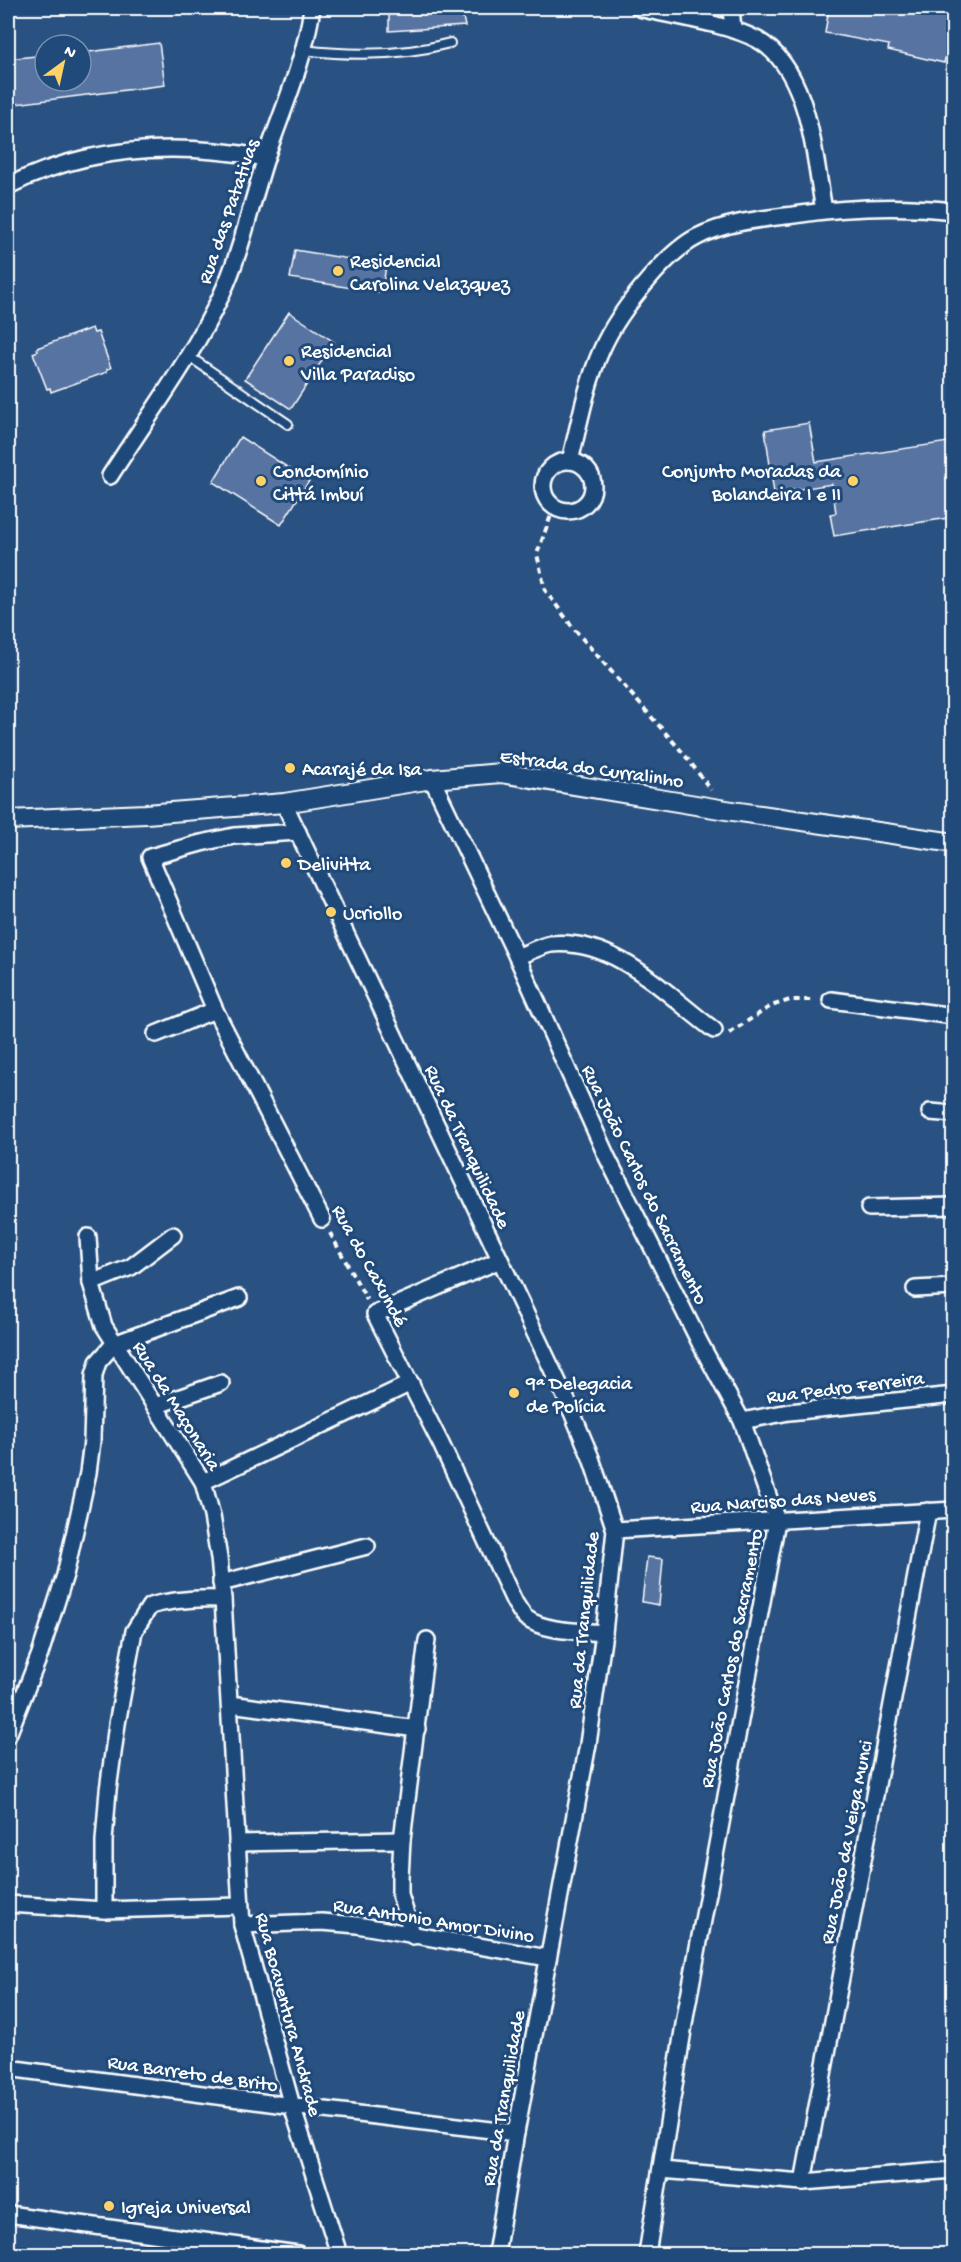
<svg xmlns="http://www.w3.org/2000/svg" width="961" height="2262" font-family="'Gochi Hand',sans-serif">
  <rect width="100%" height="100%" fill="#295181"/>
  <filter id="ink" filterUnits="userSpaceOnUse"><feTurbulence type="fractalNoise" baseFrequency=".0167" numOctaves="2"/><feDisplacementMap in="SourceGraphic" scale="12" xChannelSelector="R" yChannelSelector="G"/><feConvolveMatrix kernelMatrix="1 2 1 2 8 2 1 2 1" color-interpolation-filters="sRGB"/></filter>
  <g filter="url(#ink)">
    <g fill="#5773a1" stroke="#fff" stroke-width="1.5">
      <path d="M389,8H461L465,26L389,31Z"/>
      <path d="M829,8H954V19L944,63L888,50L889,45L825,33Z"/>
      <path d="M159,43L165,85L8,105V59L45,55V81H81V53Z"/>
      <path d="M295,250L386,265L382,293L290,278Z"/>
      <path d="M289,312L334,342L291,409L245,379Z"/>
      <path d="M92,328L94,333L98,332L111,368L107,369V372L51,392L50,388L47,389L33,353L38,351L37,348Z"/>
      <path d="M809,423L816,462L948,442L954,474V517L834,536L830,514L836,513L832,484L774,493L765,430Z"/>
      <path d="M240,437L309,481L281,525L213,482Z"/>
      <path d="M647,1557L663,1559L659,1605L642,1602Z"/>
    </g>
    <g fill="none" stroke-linecap="round" stroke-linejoin="round">
      <g stroke="#fff" stroke-width="12">
        <g id="service">
          <path d="M304,50C352,56 402,56 450,43"/>
          <path d="M187,355L288,424"/>
        </g>
      </g>
      <g stroke="#fff" stroke-width="20">
        <g id="minor">
          <path d="M639,8C672,16 729,24 758,40C810,70 814,157 824,210"/>
          <path d="M731,8L733,30"/>
          <path d="M8,186C89,145 179,142 266,158"/>
          <path d="M570,461C579,425 586,385 601,351C612,325 630,301 649,279C662,264 679,246 697,237C726,222 761,219 794,215C847,207 900,205 954,211"/>
          <circle cx="568" cy="486" r="25"/>
          <path d="M110,476C147,418 191,359 220,298C242,252 251,203 267,155C284,107 305,59 312,8"/>
          <path d="M432,779L517,957L607,1157L700,1343L742,1421L777,1521L686,2012L647,2254"/>
          <path d="M284,803L569,1405L591,1458L615,1530L604,1633L588,1744L516,2133L496,2254"/>
          <path d="M298,832L234,836L201,843L150,857L215,1010L322,1219"/>
          <path d="M517,957C527,953 540,946 551,944C617,938 666,995 714,1030"/>
          <path d="M831,1000L954,1016"/>
          <path d="M156,1034L215,1010"/>
          <path d="M930,1112L954,1114"/>
          <path d="M869,1208L954,1206"/>
          <path d="M88,1237L91,1283L104,1326L203,1482L212,1516L219,1558L223,1599L242,1925L292,2106L339,2254"/>
          <path d="M500,1260L375,1314L441,1444L515,1603C518,1607 522,1615 526,1618C544,1632 582,1631 604,1633"/>
          <path d="M91,1283L131,1267L173,1235"/>
          <path d="M915,1289L954,1287"/>
          <path d="M155,1406L221,1383"/>
          <path d="M742,1421L789,1412L954,1395"/>
          <path d="M203,1482L411,1383"/>
          <path d="M615,1530L954,1510"/>
          <path d="M221,1583L367,1546"/>
          <path d="M230,1704L417,1729"/>
          <path d="M8,1735L40,1654L65,1575L88,1473L92,1441L94,1375L98,1362L114,1344L239,1298"/>
          <path d="M237,1843L402,1840"/>
          <path d="M8,1904L104,1910L239,1906"/>
          <path d="M104,1910V1841L108,1790L117,1724L134,1631L150,1606C174,1599 198,1598 223,1599"/>
          <path d="M242,1925L322,1922L357,1925L548,1958"/>
          <path d="M413,1936L400,1895V1878L402,1840L427,1640"/>
          <path d="M8,2068L292,2106L516,2133"/>
          <path d="M661,2170L803,2182L954,2170"/>
          <path d="M803,2182L928,1511"/>
          <path d="M8,2214L298,2254"/>
        </g>
      </g>
      <g stroke="#fff" stroke-width="22">
        <path id="tertiary" d="M8,820L146,814L284,803L432,779L501,773L726,810L954,843"/>
      </g>
      <g stroke="#fff" stroke-width="4" stroke-dasharray="6 4.5" stroke-linecap="butt">
        <path d="M554,507L537,554L545,590L574,629L684,754L711,790"/>
        <path d="M729,1033L771,1006L790,1000H814"/>
        <path d="M330,1233L367,1300"/>
      </g>
      <use href="#service" stroke="#1f4a7a" stroke-width="8"/>
      <use href="#minor" stroke="#1f4a7a" stroke-width="15"/>
      <use href="#tertiary" stroke="#1f4a7a" stroke-width="18"/>
    </g>
  </g>
  <g fill="#ffd166" stroke="#1f4a7a" stroke-width="2">
    <circle cx="338" cy="271" r="6"/>
    <circle cx="289" cy="361" r="6"/>
    <circle cx="261" cy="481" r="6"/>
    <circle cx="853" cy="481" r="6"/>
    <circle cx="290" cy="768" r="6"/>
    <circle cx="286" cy="863" r="6"/>
    <circle cx="331" cy="912" r="6"/>
    <circle cx="514" cy="1393" r="6"/>
    <circle cx="109" cy="2206" r="6"/>
  </g>
  <g text-anchor="middle" stroke-width="6" stroke-linejoin="round" paint-order="stroke">
    <g font-size="20" fill="#fff" stroke="#1f4a7a">
      <text transform="translate(227 211) rotate(-71)" y="7">Rua das Patativas</text>
      <text transform="translate(592 767) rotate(8)" y="7">Estrada do Curralinho</text>
      <text transform="translate(469 1146) rotate(65)" y="7">Rua da Tranquilidade</text>
      <text transform="translate(646 1184) rotate(64)" y="7">Rua João Carlos do Sacramento</text>
      <text transform="translate(371 1265) rotate(61)" y="7">Rua do Caxundé</text>
      <text transform="translate(845 1386) rotate(-7)" y="7">Rua Pedro Ferreira</text>
      <text transform="translate(178 1405) rotate(58)" y="7">Rua da Maçonaria</text>
      <text transform="translate(783 1499) rotate(-4)" y="7">Rua Narciso das Neves</text>
      <text transform="translate(582 1620) rotate(-84)" y="7">Rua da Tranquilidade</text>
      <text transform="translate(730 1658) rotate(-79)" y="7">Rua João Carlos do Sacramento</text>
      <text transform="translate(845 1842) rotate(-79)" y="7">Rua João da Veiga Munci</text>
      <text transform="translate(434 1919) rotate(9)" y="7">Rua Antonio Amor Divino</text>
      <text transform="translate(290 2014) rotate(75)" y="7">Rua Boaventura Andrade</text>
      <text transform="translate(193 2072) rotate(8)" y="7">Rua Barreto de Brito</text>
      <text transform="translate(502 2098) rotate(-80)" y="7">Rua da Tranquilidade</text>
    </g>
    <g font-size="20" fill="#fff" stroke="#1f4a7a" text-anchor="start">
      <text x="350" y="267">Residencial<tspan x="350" dy="23">Carolina Velazquez</tspan></text>
      <text x="301" y="357">Residencial<tspan x="301" dy="23">Villa Paradiso</tspan></text>
      <text x="273" y="477">Condomínio<tspan x="273" dy="23">Cittá Imbuí</tspan></text>
      <text x="841" y="477" text-anchor="end">Conjunto Moradas da<tspan x="841" dy="23">Bolandeira I e II</tspan></text>
      <text x="302" y="775">Acarajé da Isa</text>
      <text x="298" y="870">Delivitta</text>
      <text x="343" y="919">Ucriollo</text>
      <text x="526" y="1389">9ª Delegacia<tspan x="526" dy="23">de Polícia</tspan></text>
      <text x="121" y="2213">Igreja Universal</text>
    </g>
  </g>
  <rect width="961" height="2262" fill="none" stroke="#1f4a7a" stroke-width="30"/>
  <rect x="15" y="15" width="931" height="2232" fill="none" stroke="#fff" stroke-width="2" filter="url(#ink)"/>
  <g transform="translate(63 63) rotate(33)"><circle r="28" fill="#1f4a7a" stroke="#7992af" stroke-width="1.5"/>
  <path d="M0-4.5L10 22L0 15L-10 22Z" fill="#ffd166"/>
  <text y="-9" font-size="16" font-weight="bold" text-anchor="middle" fill="#ffffff">N</text>
  </g>
</svg>
